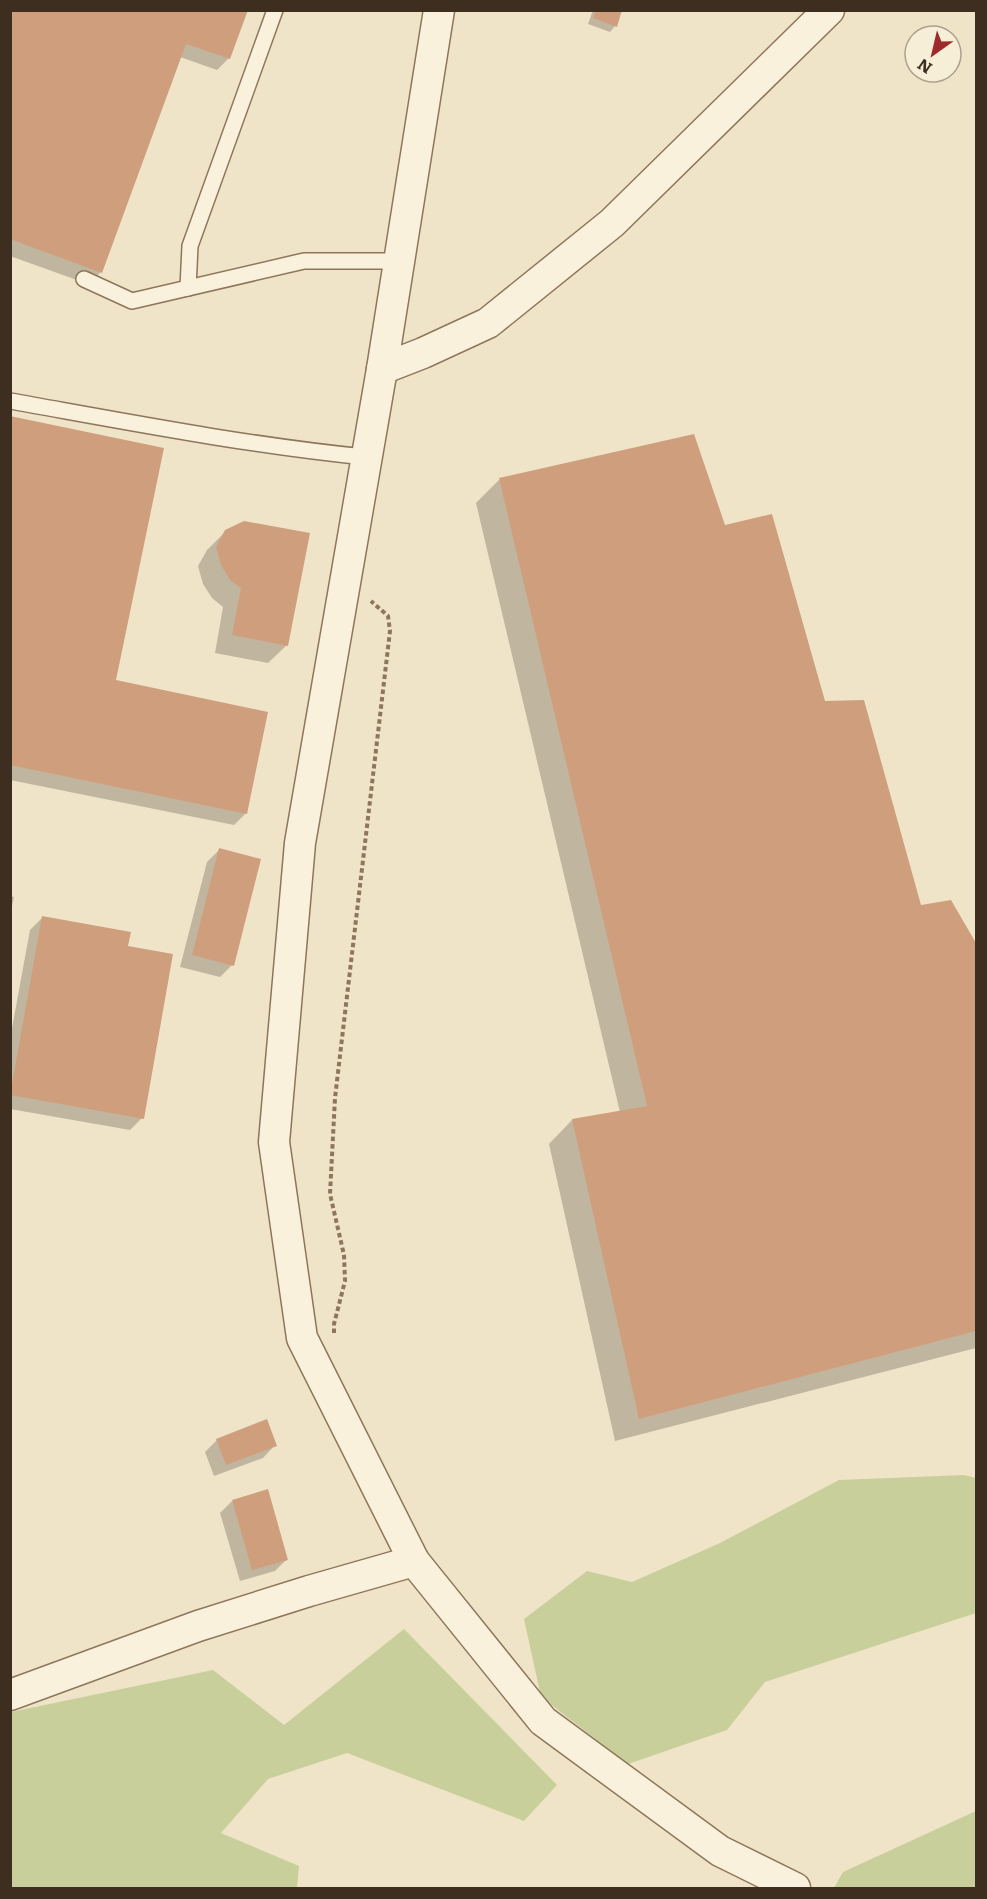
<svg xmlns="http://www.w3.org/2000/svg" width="987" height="1899" font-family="Literata,serif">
  <rect width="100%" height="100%" fill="#f0e4c8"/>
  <g fill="#c9cf9b">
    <path d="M964,1475L976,1478V1613L765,1682L727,1730L628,1764L541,1697L524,1619L587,1571L632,1582L720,1543L839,1480Z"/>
    <path d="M404,1629L557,1785L524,1821L347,1753L268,1779L221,1833L299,1866L297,1888H11V1712L213,1670L284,1725Z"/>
    <path d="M976,1811V1888H834L843,1872Z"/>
  </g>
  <g fill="#0003">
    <path d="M10,10H246L229,58L217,70L180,57L101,272L88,284L10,256Z"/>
    <path d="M593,10H621L615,26L610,32L588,24Z"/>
    <path d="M10,418L115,682L246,813L234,825L10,780Z"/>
    <path d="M693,436L724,527L824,703L920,907L950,901L976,946V1348L615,1441L549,1144L572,1120L620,1112L476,503L499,480Z"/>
    <path d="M226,531L287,645L268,663L215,653L223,607L212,598L203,584L198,566L207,550Z"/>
    <path d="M219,850L232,965L220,977L180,967L207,862Z"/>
    <path d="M10,896L14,897L10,915Z"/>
    <path d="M42,918L126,948L142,1118L130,1130L10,1109V1039L30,930Z"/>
    <path d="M217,1440L275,1445L263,1458L214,1476L205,1452Z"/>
    <path d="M232,1501L287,1559L275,1571L240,1581L220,1513Z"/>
  </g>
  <g fill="#cf9f7d">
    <path d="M10,10H248L230,59L186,44L102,273L10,239Z"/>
    <path d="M596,10H622L617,27L593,18Z"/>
    <path d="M10,416L164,448L116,680L268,712L247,814L10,765Z"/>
    <path d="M694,434L725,525L772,514L825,701L864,700L921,905L951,900L976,943V1331L639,1419L572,1119L647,1106L499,478Z"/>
    <path d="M244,521L310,533L288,646L232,635L241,588L230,580L221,565L216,547L225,530Z"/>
    <path d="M219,848L261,859L234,966L192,955Z"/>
    <path d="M42,916L131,932L128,946L173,954L144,1119L10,1095Z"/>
    <path d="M267,1419L277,1446L226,1465L216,1439Z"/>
    <path d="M268,1489L288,1560L252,1570L232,1500Z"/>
  </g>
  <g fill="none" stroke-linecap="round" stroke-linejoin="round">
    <g stroke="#8d765c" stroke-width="18">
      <g id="service">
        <path d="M84,279L132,301L304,261H399"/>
        <path d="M188,288L190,246L275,10"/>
        <path d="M10,401C128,422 246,445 365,457"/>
      </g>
    </g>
    <g stroke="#8d765c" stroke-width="33">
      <g id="minor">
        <path d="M439,10L382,369L300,843L274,1142L302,1338L414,1561L543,1721L720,1851L795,1888"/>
        <path d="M382,369L423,353L488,323L612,223L829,10"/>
        <path d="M10,1695L198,1626L309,1591L414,1561"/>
      </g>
    </g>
    <path stroke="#8d765c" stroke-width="4" stroke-dasharray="4.5 3" stroke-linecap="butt" d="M334,1333V1324L345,1281L344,1255L330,1194L335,1098L390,631L388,616L371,601"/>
    <use href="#service" stroke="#faf1dc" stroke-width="15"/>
    <use href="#minor" stroke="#faf1dc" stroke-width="30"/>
  </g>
  <rect width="987" height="1899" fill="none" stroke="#3d2e20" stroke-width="24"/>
  <g transform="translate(933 54) rotate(214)"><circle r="28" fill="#f7eed8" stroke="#ada18e" stroke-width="1.5"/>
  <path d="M0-4.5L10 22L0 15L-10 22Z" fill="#9e2a2b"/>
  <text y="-9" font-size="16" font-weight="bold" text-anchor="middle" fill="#3d2e20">N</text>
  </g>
</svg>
